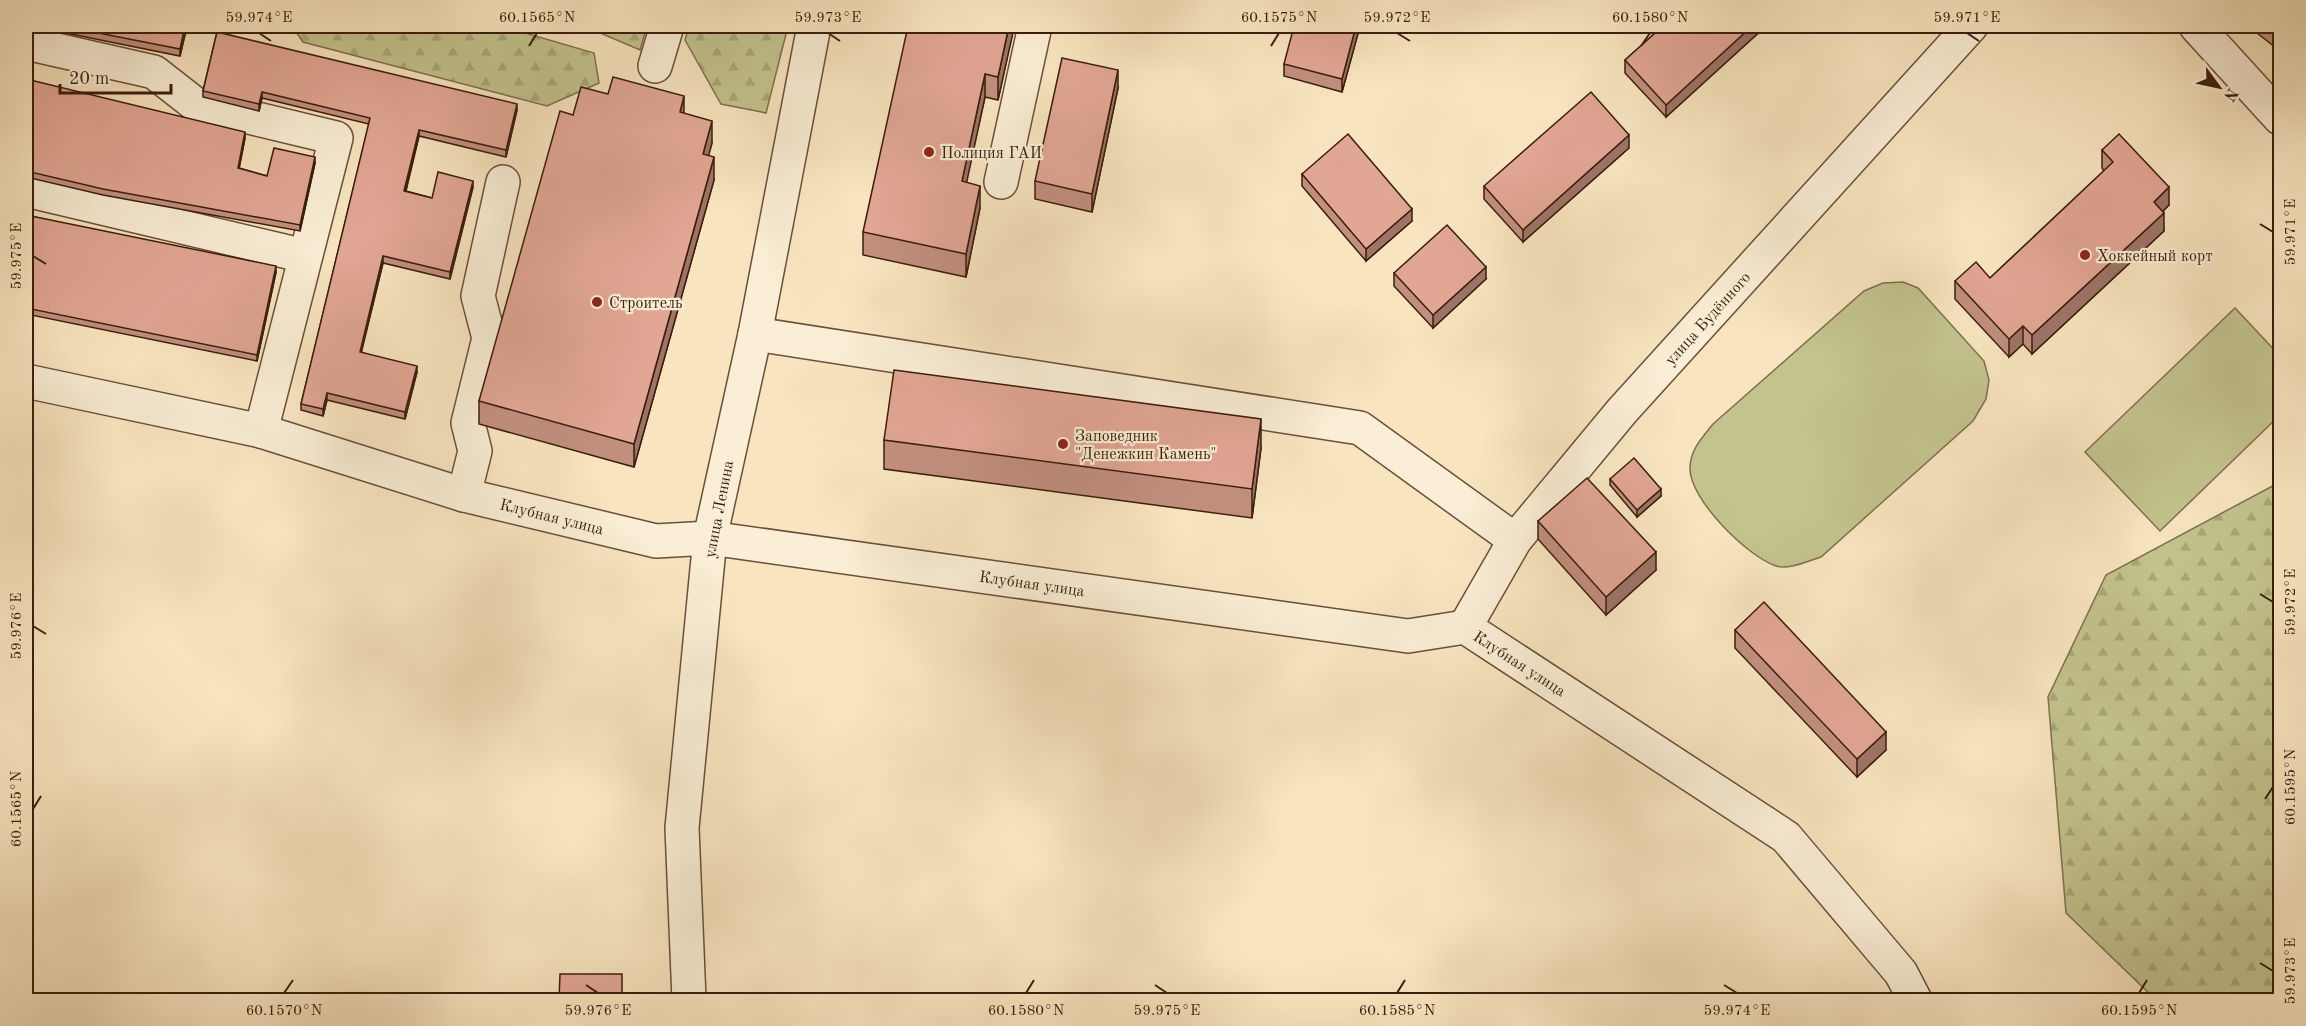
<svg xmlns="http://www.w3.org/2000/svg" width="2306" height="1026" font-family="'Old Standard TT',serif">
  <defs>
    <pattern id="forest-firs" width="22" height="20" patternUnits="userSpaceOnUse" patternTransform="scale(1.5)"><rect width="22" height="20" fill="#c3c38e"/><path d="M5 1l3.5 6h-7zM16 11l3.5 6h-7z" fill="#a8a779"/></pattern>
  </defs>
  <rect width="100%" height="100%" fill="#f8e5c0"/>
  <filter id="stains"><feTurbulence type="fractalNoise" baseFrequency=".00333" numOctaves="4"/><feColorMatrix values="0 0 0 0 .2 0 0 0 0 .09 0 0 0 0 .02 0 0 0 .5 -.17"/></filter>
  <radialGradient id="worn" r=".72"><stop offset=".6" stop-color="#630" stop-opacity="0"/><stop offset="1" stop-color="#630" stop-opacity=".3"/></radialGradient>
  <g fill="#c3c38e" stroke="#7f704d" stroke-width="1.5">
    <path d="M1903,282L1918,288L1984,361L1989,380L1986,399L1973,421L1821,557C1808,561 1789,570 1776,566C1748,557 1689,499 1690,468C1690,450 1702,438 1713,424L1864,291L1883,283Z"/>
    <path d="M2235,308L2280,356V415L2160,531L2085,452Z"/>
  </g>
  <g fill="url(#forest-firs)" stroke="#7f704d" stroke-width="1.5">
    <path d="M292,26H501L594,53L599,83L547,106L303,42Z"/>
    <path d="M584,26H647L640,50Z"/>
    <path d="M689,26H788L766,113L721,104L685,40Z"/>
    <path d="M2280,482V1000H2156L2066,913L2048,697L2106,575Z"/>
  </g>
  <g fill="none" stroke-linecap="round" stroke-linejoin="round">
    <g stroke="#6a4f39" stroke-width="36">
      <g id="minor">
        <path d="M2196,26L2280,118"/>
        <path d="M26,43L154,72L195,104L336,138L261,431"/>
        <path d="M655,66L667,26"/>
        <path d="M1001,182L1035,26"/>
        <path d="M26,190L305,256"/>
        <path d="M755,334L1360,428L1515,540"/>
        <path d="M26,381L261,431L464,495L656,541L710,538L1408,636L1465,627L1786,837L1901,973L1915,1000"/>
        <path d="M464,495L475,451L468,423L489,338L478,296L503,182"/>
        <path d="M1465,627L1515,540L1622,411L1971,26"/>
        <path d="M689,1000L682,828L710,538L755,334L814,26"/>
      </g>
    </g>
    <use href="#minor" stroke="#faeed6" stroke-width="33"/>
  </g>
  <g fill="#c28f7f" stroke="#3b1d0c" stroke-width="1.5">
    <path d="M31,26H187L180,56Z"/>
    <path d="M1014,26L998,100L985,97L966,182L980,208L966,277L863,255V232Z"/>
    <path d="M1360,26L1342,92L1284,76V64Z"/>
    <path d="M1663,26H1766L1666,117L1625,73V60Z"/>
    <path d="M2248,26H2280V51Z"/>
    <path d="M217,32L517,110L506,157L419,136L406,191L432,198L473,187L450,279L383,263L361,352L417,372L405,419L327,400L323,416L301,410V404L369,124L262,98L259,111L203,97V91Z"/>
    <path d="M26,79L245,138L239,168L267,176L315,163L300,231L103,195L26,177Z"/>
    <path d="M1118,88L1092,212L1035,199V181Z"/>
    <path d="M684,113L712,143L708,156L714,180L634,467L479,424V401L573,115Z"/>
    <path d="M1629,148L1523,242L1484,199V186Z"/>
    <path d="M2102,150L2169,205L2162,212L2164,231L2032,354L2023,344L2009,357L1955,299V281L1990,278L2104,171L2102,168Z"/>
    <path d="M1302,174L1412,221L1366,261L1302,186Z"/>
    <path d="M26,215L276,272L257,361L26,314Z"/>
    <path d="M1394,273L1486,279L1433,328L1394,286Z"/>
    <path d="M884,440L1261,448L1252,518L884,469Z"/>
    <path d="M1610,479L1661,496L1637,517L1610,485Z"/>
    <path d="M1538,521L1656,570L1606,615L1538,539Z"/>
    <path d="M1735,630L1886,750L1857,777L1735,648Z"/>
  </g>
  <g fill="#9e7468" stroke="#3b1d0c" stroke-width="1.5">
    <path d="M185,26H187L180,56V49Z"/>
    <path d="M1009,26H1014V28L998,100V77Z"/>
    <path d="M1356,26H1360L1342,92V79Z"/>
    <path d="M1752,26H1766L1666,117V105Z"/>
    <path d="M1118,70V88L1092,212V194Z"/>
    <path d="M985,74V97L962,204V181Z"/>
    <path d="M262,92V98L259,111V104Z"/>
    <path d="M684,96V119L680,112Z"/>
    <path d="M517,104V110L506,157V150Z"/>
    <path d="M712,121V143L703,177V154Z"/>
    <path d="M419,130V136L404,197V191Z"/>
    <path d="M245,132V138L238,174V168Z"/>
    <path d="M1629,135V148L1523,242V230Z"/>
    <path d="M315,157V163L300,231V225Z"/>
    <path d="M714,157V180L634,467V444Z"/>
    <path d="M473,181V187L450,279V272Z"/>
    <path d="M980,186V208L966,277V254Z"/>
    <path d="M2169,187V205L2154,220V202Z"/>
    <path d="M1412,209V221L1366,261V249Z"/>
    <path d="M2164,213V231L2032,354V335Z"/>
    <path d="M383,256V263L360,358V352Z"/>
    <path d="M276,266V272L257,361V355Z"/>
    <path d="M1486,267V279L1433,328V315Z"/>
    <path d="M2023,326V344L2009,357V339Z"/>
    <path d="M417,366V372L405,419V412Z"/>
    <path d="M327,393V400L323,416V409Z"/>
    <path d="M1261,419V448L1252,518V489Z"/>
    <path d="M1661,489V496L1637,517V510Z"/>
    <path d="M1656,552V570L1606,615V597Z"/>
    <path d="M1886,732V750L1857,777V759Z"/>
  </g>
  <g fill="#e1a694" stroke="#3b1d0c" stroke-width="1.5">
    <path d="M63,26H185L180,49Z"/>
    <path d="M908,26H1009L998,77L985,74L962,181L980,186L966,254L863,232Z"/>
    <path d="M1294,26H1356L1342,79L1284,64Z"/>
    <path d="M1663,26H1752L1666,105L1625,60Z"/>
    <path d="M2271,26H2280V33Z"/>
    <path d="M217,32L517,104L506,150L419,130L404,191L432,198L438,172L473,181L450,272L383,256L360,352L417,366L405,412L327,393L323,409L301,404L370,118L262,92L259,104L203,91Z"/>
    <path d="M1062,58L1118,70L1092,194L1035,181Z"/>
    <path d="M613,77L684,96L680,112L712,121L703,154L714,157L634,444L479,401L560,111L573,115L581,87L608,94Z"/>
    <path d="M26,79L245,132L238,168L267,176L274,148L315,157L300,225L103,189L26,171Z"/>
    <path d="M1591,92L1629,135L1523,230L1484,186Z"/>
    <path d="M1348,134L1412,209L1366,249L1302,174Z"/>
    <path d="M2119,134L2169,187L2154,202L2164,213L2032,335L2023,326L2009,339L1955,281L1976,262L1990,278L2113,162L2102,150Z"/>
    <path d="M26,215L276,266L257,355L26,308Z"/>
    <path d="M1447,225L1486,267L1433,315L1394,273Z"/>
    <path d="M894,370L1261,419L1252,489L884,440Z"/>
    <path d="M1634,458L1661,489L1637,510L1610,479Z"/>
    <path d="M1587,478L1656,552L1606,597L1538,521Z"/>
    <path d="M1764,602L1886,732L1857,759L1735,630Z"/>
    <path d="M560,974H622V1000H559Z"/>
  </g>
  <path fill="none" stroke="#3b1d0c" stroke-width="2" d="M259,33L271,41M828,33L840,41M1397,33L1410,41M1967,33L1979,41M529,46L537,33M1271,46L1279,33M1641,46L1650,33M2260,224L2273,232M33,256L46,264M2260,594L2273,602M33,626L46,634M2265,799L2273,787M33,809L41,796M2260,963L2273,971M586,985L598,993M1155,985L1167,993M1724,985L1737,993M284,993L293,980M1026,993L1034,980M1397,993L1405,980M2139,993L2147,980"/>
  <g fill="#8f2418" stroke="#faeed6" stroke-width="2">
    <circle cx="929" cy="152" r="6"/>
    <circle cx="2085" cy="255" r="6"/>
    <circle cx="597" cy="302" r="6"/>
    <circle cx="1063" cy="444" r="6"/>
  </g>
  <g text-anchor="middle" stroke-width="4.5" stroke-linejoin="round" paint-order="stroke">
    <g font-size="16" fill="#3b1d0c" stroke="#faeed6" text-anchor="start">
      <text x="941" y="158">Полиция ГАИ</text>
      <text x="2097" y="261">Хоккейный корт</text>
      <text x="609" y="308">Строитель</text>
      <text x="1075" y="441">Заповедник<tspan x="1075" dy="18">"Денежкин Камень"</tspan></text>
    </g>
    <g font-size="16" fill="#3b1d0c" stroke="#faeed6">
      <text transform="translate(1707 318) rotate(-48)" y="6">улица Будённого</text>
      <text transform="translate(718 509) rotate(-79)" y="6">улица Ленина</text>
      <text transform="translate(552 516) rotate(14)" y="6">Клубная улица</text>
      <text transform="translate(1032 583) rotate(8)" y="6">Клубная улица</text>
      <text transform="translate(1520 663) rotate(33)" y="6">Клубная улица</text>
    </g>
  </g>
  <rect width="2306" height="1026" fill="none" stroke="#f8e5c0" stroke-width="66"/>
  <g transform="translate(2219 87) rotate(123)" stroke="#faeed6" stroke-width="4.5" paint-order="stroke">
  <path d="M0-4.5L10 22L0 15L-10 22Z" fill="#3b1d0c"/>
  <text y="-9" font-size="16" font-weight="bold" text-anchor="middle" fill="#3b1d0c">N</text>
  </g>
  <path d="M60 84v9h111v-9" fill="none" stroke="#3b1d0c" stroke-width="3"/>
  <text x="69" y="84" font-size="18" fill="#3b1d0c" stroke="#faeed6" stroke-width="4.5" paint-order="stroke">20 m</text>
  <rect x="33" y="33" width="2240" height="960" fill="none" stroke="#3b1d0c" stroke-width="2"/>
  <g font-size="15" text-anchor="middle" fill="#3b1d0c">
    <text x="259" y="22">59.974°E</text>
    <text x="537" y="22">60.1565°N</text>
    <text x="828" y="22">59.973°E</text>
    <text x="1279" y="22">60.1575°N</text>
    <text x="1397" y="22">59.972°E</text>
    <text x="1650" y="22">60.1580°N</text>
    <text x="1967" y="22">59.971°E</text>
    <text transform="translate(2290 232) rotate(-90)" y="5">59.971°E</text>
    <text transform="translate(16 256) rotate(-90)" y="5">59.975°E</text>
    <text transform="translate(2290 602) rotate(-90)" y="5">59.972°E</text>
    <text transform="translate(16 626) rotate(-90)" y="5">59.976°E</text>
    <text transform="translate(2290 787) rotate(-90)" y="5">60.1595°N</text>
    <text transform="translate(16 809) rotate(-90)" y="5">60.1565°N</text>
    <text transform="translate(2290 971) rotate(-90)" y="5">59.973°E</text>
    <text x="284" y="1015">60.1570°N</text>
    <text x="598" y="1015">59.976°E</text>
    <text x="1026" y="1015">60.1580°N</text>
    <text x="1167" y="1015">59.975°E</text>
    <text x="1397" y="1015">60.1585°N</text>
    <text x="1737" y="1015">59.974°E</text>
    <text x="2139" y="1015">60.1595°N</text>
  </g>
  <rect width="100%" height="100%" filter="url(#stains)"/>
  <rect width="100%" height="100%" fill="url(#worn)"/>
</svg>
